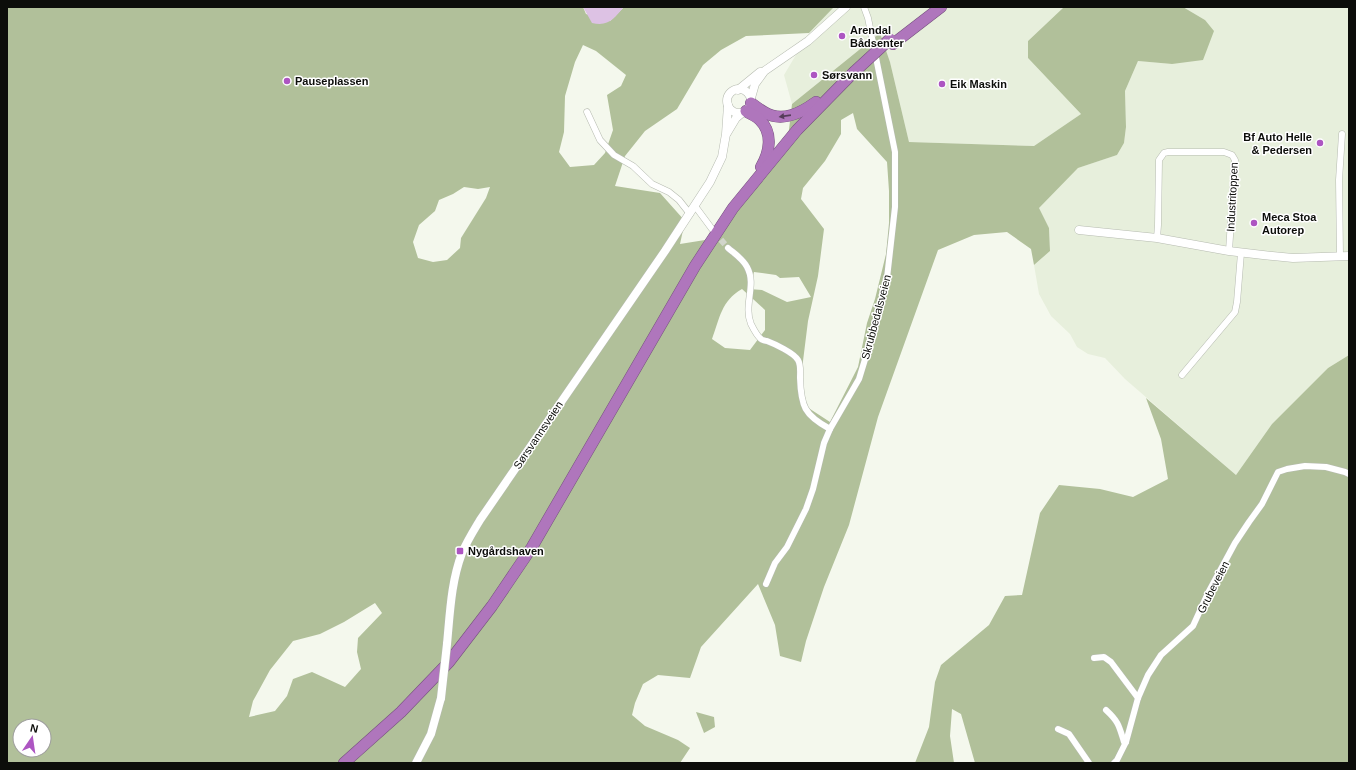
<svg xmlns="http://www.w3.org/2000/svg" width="1356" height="770" font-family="Arial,sans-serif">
  <rect width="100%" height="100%" fill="#f4f8ed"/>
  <g fill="#e7efdc">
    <path d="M834,7H1064L1028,41V58L1081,114L1034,146L909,142L890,62L880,33L792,104L784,75L809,33Z"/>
    <path d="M1183,7H1349V355L1328,368L1272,424L1236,475L1125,379L1105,358L1088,354L1077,347L1070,334L1051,316L1039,294L1034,265L1050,251L1049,228L1038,208L1078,168L1117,155L1124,143L1126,127L1125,91L1138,61L1172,64L1205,20Z"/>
  </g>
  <g fill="#b1c09a" fill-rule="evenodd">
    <path d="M7,7H583L586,14L610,21L624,7H834L809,33L746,36L721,50L703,65L677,109L645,131L625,156L615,186L660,193L685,221L680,244L705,240L726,222L788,138L792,104L880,33L890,62L909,142L1034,146L1081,114L1028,58V41L1064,7H1183L1205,20L1214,31L1203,60L1172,64L1138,61L1125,91L1126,127L1124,143L1117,155L1078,168L1039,208L1049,228L1050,251L1034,265L1031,249L1007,232L974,235L938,250L878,417L849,525L824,587L806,641L801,662L780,656L775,625L758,584L701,647L690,678L658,675L643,684L635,703L632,715L645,726L678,740L690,748L680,763H7ZM583,45L596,51L626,75L621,86L607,95L613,130L605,153L594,165L570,167L559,152L564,132L565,96L575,62ZM853,113L857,129L887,162L889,191V223L886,254L875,299L867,323L858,367L830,422L807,407L801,377L808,321L818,276L824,229L801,199L803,188L825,161L841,134V120ZM464,187L478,189L490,187L486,198L461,238L460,248L447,260L433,262L418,258L413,242L419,225L435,211L439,200L453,194ZM754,272L776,275L780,278L799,277L811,297L787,302L762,290L749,289ZM742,289L765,310V330L750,350L725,348L712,339C720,318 721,301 742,289ZM375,603L382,613L358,638L357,652L361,669L345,687L312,672L293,679L287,696L275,711L249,717L253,701L270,670L293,641L320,634L344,622ZM20,726H44V750H20Z"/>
    <path d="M1349,355V763H975L961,714L952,709L950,736L954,763H915L929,727L935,682L941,665L989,625L1005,596L1022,595L1040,513L1059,485L1100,489L1133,497L1168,479L1161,439L1146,398L1236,475L1272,424L1328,368Z"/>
    <path d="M696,712L714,717L715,727L704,733Z"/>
  </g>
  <path fill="#ddc2e4" d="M583,7H624C614,18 609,27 592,23Z"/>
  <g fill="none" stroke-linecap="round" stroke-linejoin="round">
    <path stroke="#d1d5cb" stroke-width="6" stroke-dasharray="6 3" stroke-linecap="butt" d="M715,233L728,248"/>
    <g stroke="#b6bbb0" stroke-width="7">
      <g id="street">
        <path d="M587,112L600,140L614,155L633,166L652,184L669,192L679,200L690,214"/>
        <path d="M695,206L712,229"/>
        <path d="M1157,238L1158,225L1159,160L1164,153L1168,152H1224L1232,155L1235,160L1229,251"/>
        <path d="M728,248C735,254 743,259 747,267C757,285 743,305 751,324C753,328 757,336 761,339C762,340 766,341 767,341C775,344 794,353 798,360C801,365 800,372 800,378C801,406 804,415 830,429"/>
        <path d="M1340,256L1339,180L1342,134"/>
        <path d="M1182,375L1235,312L1237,302L1241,253"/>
        <path d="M766,584L775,563L787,547L806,509L813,489L824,443L830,429L859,379L874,330L887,278L895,207V152L868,18L864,7"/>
        <path d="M1094,658L1104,657L1111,662L1138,698"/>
        <path d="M1106,710C1119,722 1119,726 1124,742H1126"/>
        <path d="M1058,729L1069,734L1089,763"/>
        <path d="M1114,763L1117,760L1126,742L1138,698L1148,675L1161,655L1193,626L1208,593L1235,543L1249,522L1262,504L1278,472L1287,469L1305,466L1326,467L1345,472L1349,474"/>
      </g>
    </g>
    <g stroke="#b6bbb0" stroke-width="9">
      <g id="secondary">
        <circle cx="739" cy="101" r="12"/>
        <path d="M738,90L760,72H763L808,41L846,7"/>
        <path d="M751,98L755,84L763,73"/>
        <path d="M727,133L736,118L742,113"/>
        <path d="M1079,230L1157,238L1229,251L1263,255L1293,258L1349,256"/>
        <path d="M447,644C450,613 451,582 462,553C467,541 474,530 480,520L665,251L710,182L722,157L726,134L728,105"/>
        <path d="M416,763L431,734L441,698"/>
      </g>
    </g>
    <g stroke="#76517e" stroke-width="12">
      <g id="highway">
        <path d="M893,44L941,7"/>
        <path d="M751,103C755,106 759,109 764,112C782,123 801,113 816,102"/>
        <path d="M746,111C750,114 756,116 760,120C773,133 770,152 761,167"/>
        <path d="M344,763L401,712L449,662L492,606L532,547L695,266L733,208L797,130L853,73"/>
      </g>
    </g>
    <use href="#street" stroke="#fff" stroke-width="6"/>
    <use href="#secondary" stroke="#fff" stroke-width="8"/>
    <use href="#highway" stroke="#af76bc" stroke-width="11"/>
    <g stroke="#b6bbb0" stroke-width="9" stroke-linecap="butt">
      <path id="secondary-bridge" d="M441,698L447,644"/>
    </g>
    <g stroke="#76517e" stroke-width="12" stroke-linecap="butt">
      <path id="highway-bridge" d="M853,73L890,39"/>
    </g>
    <use href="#secondary-bridge" stroke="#fff" stroke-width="8"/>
    <use href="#highway-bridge" stroke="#af76bc" stroke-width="11"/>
  </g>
  <defs><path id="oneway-solid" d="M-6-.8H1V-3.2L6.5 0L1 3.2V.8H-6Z"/></defs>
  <use fill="#553c5a" href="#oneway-solid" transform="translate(785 116) rotate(172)"/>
  <g fill="#ad55c2" stroke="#fff" stroke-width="1.5">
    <circle cx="842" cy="36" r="4"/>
    <circle cx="814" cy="75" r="4"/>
    <circle cx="287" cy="81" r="4"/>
    <circle cx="942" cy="84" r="4"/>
    <circle cx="1320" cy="143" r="4"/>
    <circle cx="1254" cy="223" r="4"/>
    <rect x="456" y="547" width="8" height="8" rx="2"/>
  </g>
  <g text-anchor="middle" stroke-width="3" stroke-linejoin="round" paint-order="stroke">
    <g font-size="11" font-weight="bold" fill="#0c0d0a" stroke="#fff" text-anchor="start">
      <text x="850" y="34">Arendal<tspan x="850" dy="13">Bådsenter</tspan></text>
      <text x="822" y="79">Sørsvann</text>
      <text x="295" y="85">Pauseplassen</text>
      <text x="950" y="88">Eik Maskin</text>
      <text x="1312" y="141" text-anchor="end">Bf Auto Helle<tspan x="1312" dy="13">&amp; Pedersen</tspan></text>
      <text x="1262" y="221">Meca Stoa<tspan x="1262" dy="13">Autorep</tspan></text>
      <text x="468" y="555">Nygårdshaven</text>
    </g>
    <g font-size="11" fill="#0c0d0a" stroke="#fff">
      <text transform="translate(1232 197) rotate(-87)" y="4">Industritoppen</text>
      <text transform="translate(876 317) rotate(-75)" y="4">Skrubbedalsveien</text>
      <text transform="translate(538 435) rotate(-56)" y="4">Sørsvannsveien</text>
      <text transform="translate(1213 587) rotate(-63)" y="4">Grubeveien</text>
    </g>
  </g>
  <rect width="1356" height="770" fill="none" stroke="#0c0d0a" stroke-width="16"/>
  <g transform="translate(32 738) rotate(13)"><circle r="19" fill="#ffffff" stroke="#9e9e9d"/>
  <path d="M0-3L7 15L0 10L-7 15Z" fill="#ad55c2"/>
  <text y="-6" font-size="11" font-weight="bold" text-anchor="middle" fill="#0c0d0a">N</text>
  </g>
</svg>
